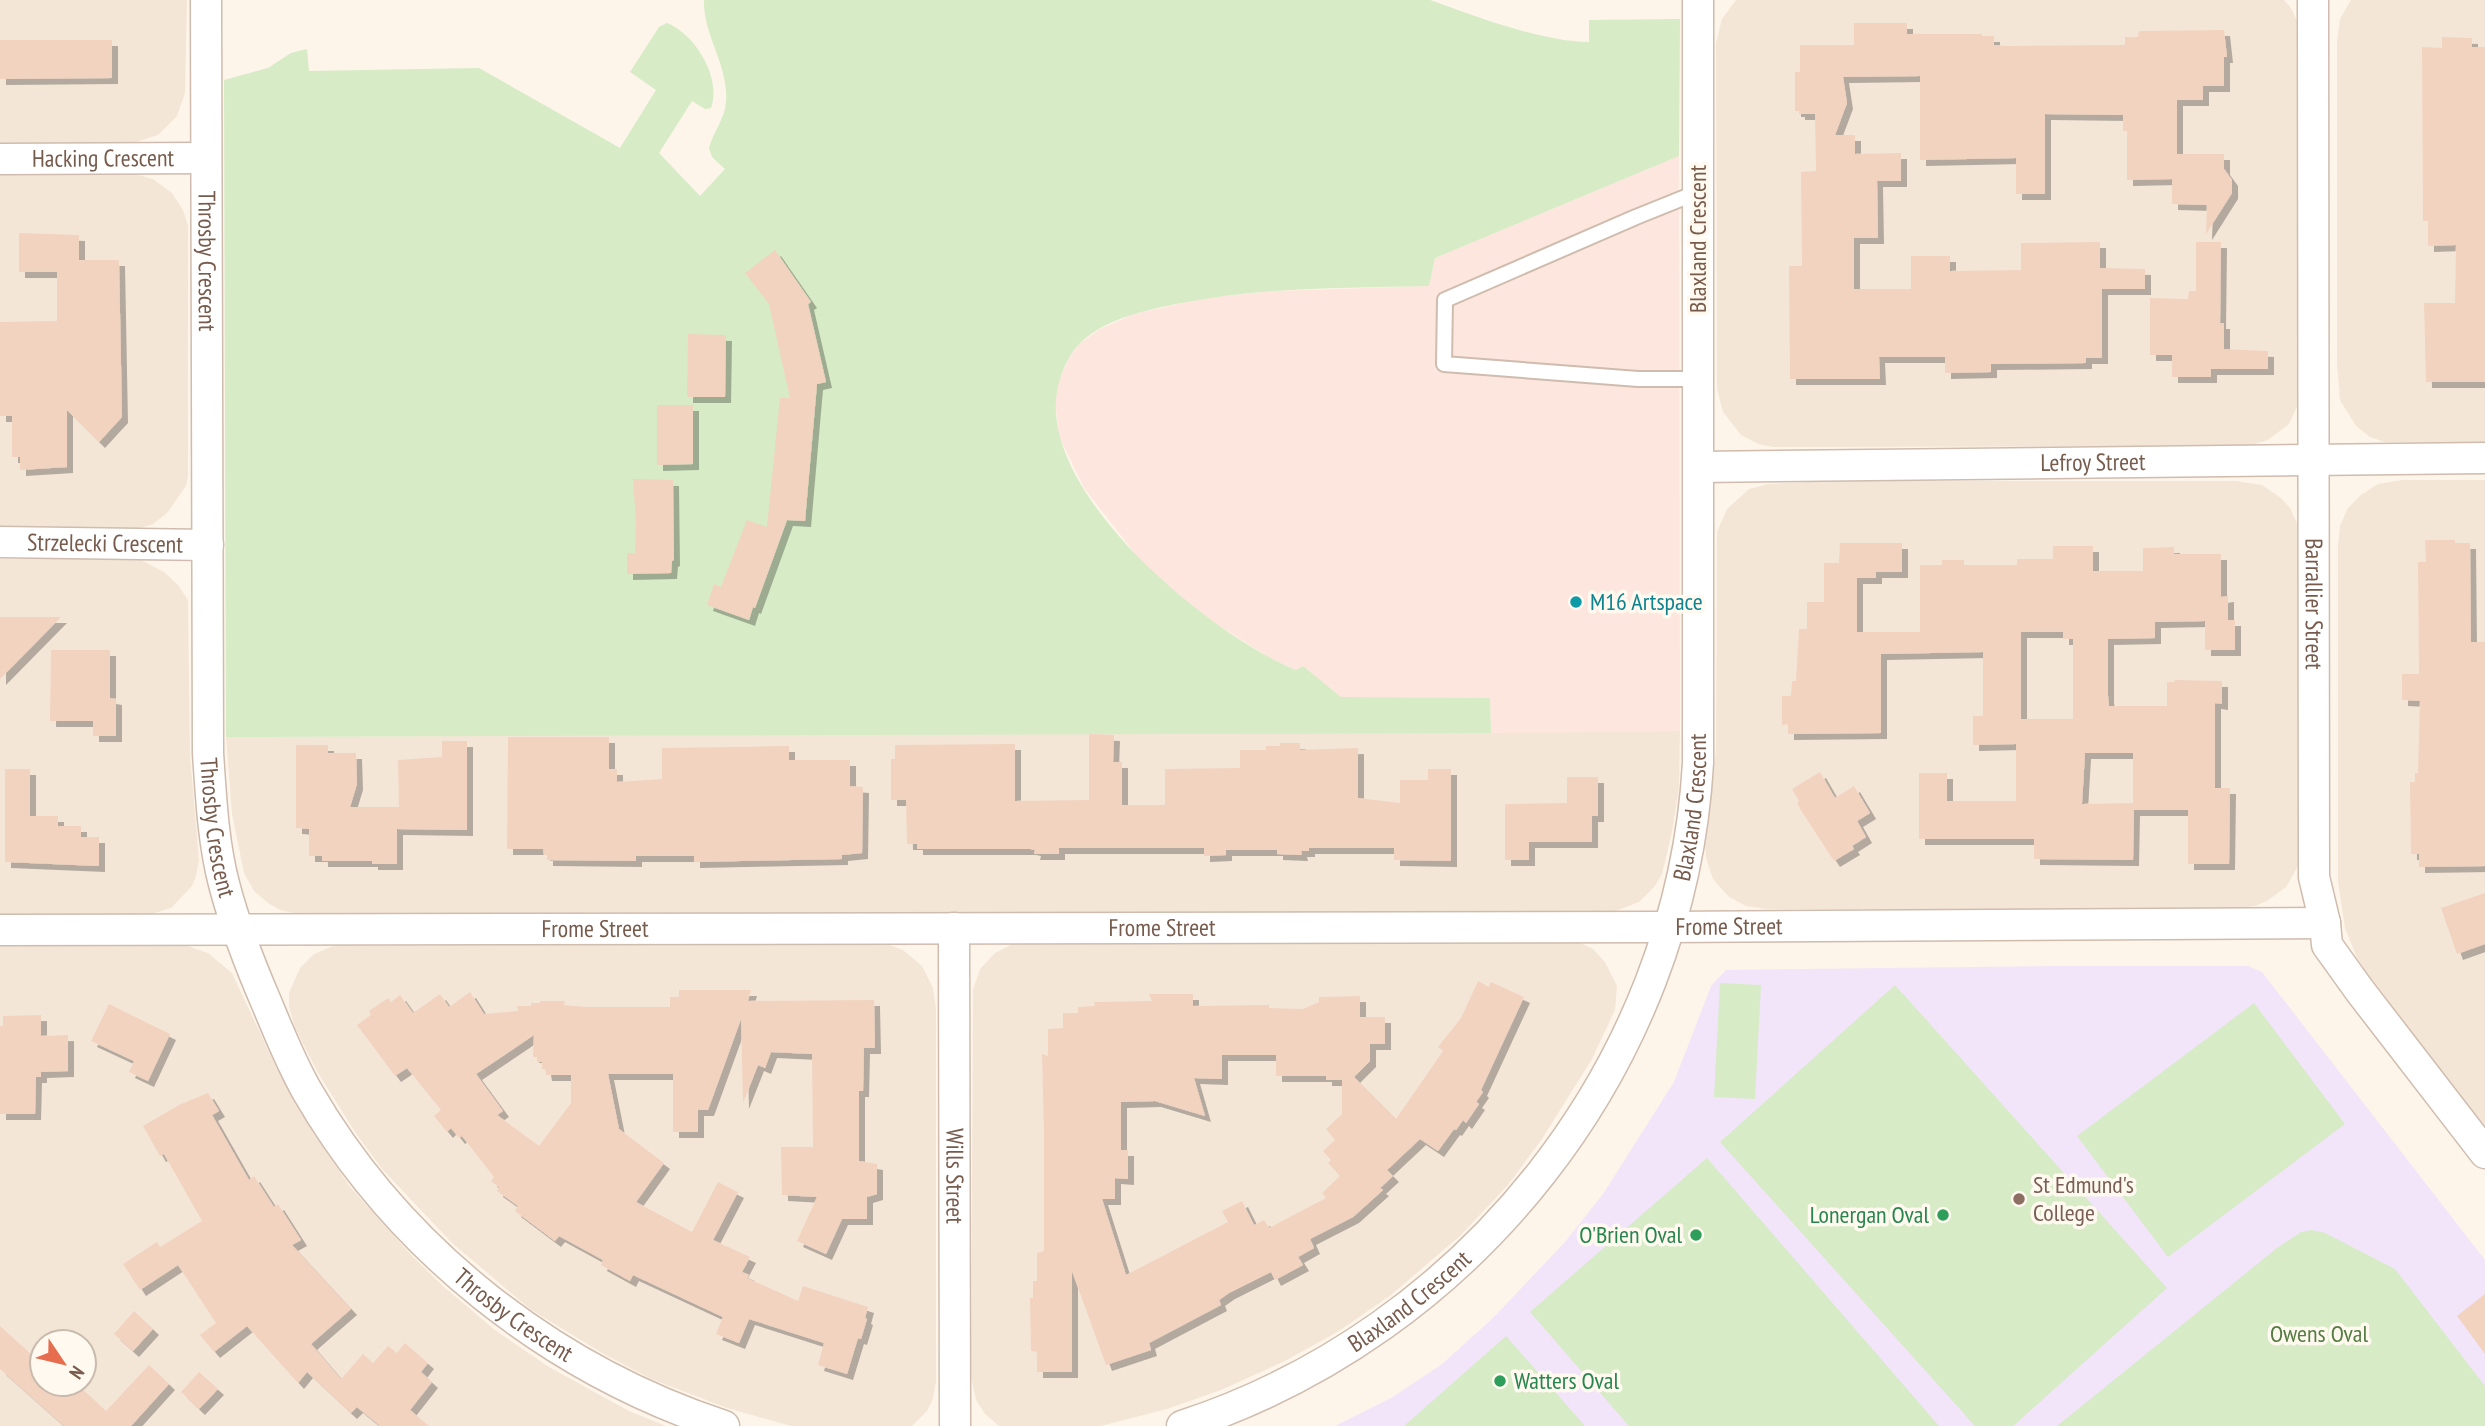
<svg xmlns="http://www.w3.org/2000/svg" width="2485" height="1426" font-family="'PT Sans Narrow',sans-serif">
  <defs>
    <filter id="shadow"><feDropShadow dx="6" dy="6" stdDeviation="0" flood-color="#0004"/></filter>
  </defs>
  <rect width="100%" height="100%" fill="#fdf5e9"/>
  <g fill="#f4e6d7" fill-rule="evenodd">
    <path d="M0,0H187L185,93L177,116L158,135L130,144H0Z"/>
    <path d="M1736,0H2284L2291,8L2299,25L2301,398L2289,424L2268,440L2255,444L2236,446L1773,447L1758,444L1741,435L1723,412L1717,389L1716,43L1722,19Z"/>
    <path d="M2351,0H2485V443L2384,442L2370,437L2356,426L2340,400L2337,364V42L2340,19Z"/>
    <path d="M135,174L153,179L172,193L183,210L188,226V476L186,486L167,513L153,524L136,529L0,530V175Z"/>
    <path d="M2485,480V1129L2371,979L2357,958L2345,928L2338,882V545L2340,526L2348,508L2361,495L2378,484L2402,480Z"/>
    <path d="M1828,481H2236L2262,485L2281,498L2290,508L2299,528L2301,854L2297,868L2286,887L2267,901L2255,906L2233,909H1767L1746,906L1729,897L1713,879L1706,858L1705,844L1716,750L1717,532L1727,509L1749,489L1768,484Z"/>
    <path d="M0,559H139L164,572L178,585L188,600L190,755L199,860L196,876L192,886L171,908L148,915H0Z"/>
    <path d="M1680,731L1679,788L1672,832L1662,874L1655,886L1639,902L1613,912L1592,913L302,915L280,910L268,903L254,891L244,873L232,814L226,737Z"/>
    <path d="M1576,941L1593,949L1605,962L1617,986L1615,1010L1592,1059L1542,1139L1508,1185L1461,1235L1391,1295L1339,1331L1285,1361L1221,1390L1167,1409L1101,1426H999L985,1414L976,1400L971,1376L973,990L980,969L995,953L1016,942Z"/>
    <path d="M884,943L903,950L922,966L933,988L936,1008V1381L933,1399L927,1411L912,1426H791L727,1408L651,1379L602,1353L530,1309L452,1243L382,1169L355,1132L318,1073L295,1028L289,1006V993L300,968L314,954L333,946Z"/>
    <path d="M182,944L208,953L232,973L276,1067L314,1134L351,1188L413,1257L444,1287L495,1330L549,1367L629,1411L666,1426H0V945ZM42,1342H84V1384H42Z"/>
  </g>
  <path fill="#fde6dd" d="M1679,156L1680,731L1491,733L1490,698L1341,697L1303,666L1296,670L1270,658L1204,616L1179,597L1140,560L1084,488L1059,436L1055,401L1058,383L1069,358L1079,344L1100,329L1134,314L1205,298L1273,291L1429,286L1435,258Z"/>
  <path fill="#f2e5f9" d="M2055,966H2248L2262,972L2485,1260V1426H1335L1391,1398L1441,1365L1493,1318L1565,1242L1603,1194L1674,1082L1711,986L1726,970Z"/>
  <g fill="#d6ebc6">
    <path d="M704,0H1430C1475,16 1542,42 1589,42V20L1680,19L1679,156L1435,258L1429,286C1344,288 1259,287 1176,304C1147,310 1115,317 1091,334C1076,344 1067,358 1061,376C1022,482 1209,635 1296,670L1303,666L1341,697L1490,698L1491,733L226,737L224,80L268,68L291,53L307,49L309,71L479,68L620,148L656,90L630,72L659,27L667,23C695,34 722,78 711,108L705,109L692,101L659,153L700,196L725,169L712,157L709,148C713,132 725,119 726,102C729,65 703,36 704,0Z"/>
    <path d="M1720,983L1761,985L1755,1099L1714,1097Z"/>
    <path d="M1895,985L2167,1288L2013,1426H1975L1720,1142Z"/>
    <path d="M2254,1003L2345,1124L2168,1257L2077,1136Z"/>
    <path d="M1707,1158L1939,1426H1629L1530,1312Z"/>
    <path d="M2312,1230L2325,1233L2395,1269L2485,1386V1426H2057L2277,1248L2301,1232Z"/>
    <path d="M1506,1336L1585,1426H1404Z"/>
  </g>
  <g fill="#f2d3c0" fill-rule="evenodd" filter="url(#shadow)">
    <path d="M1854,23H1907V34H1982V36H1994V45L2006,46L2125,45V37H2138L2139,31L2224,30L2227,57H2224V86H2203V100H2177V154H2224V169L2232,180V193L2206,234L2207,205L2172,204V179L2127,180V131H2123V115L2045,114V194H2016V158L1920,160V76L1843,77L1847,103L1835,135H1855V154L1901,153V181H1877L1878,238H1854V289H1911V256H1950V271L2021,270V243L2100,242V268L2145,269V289H2102V358H2086V363L1991,364V372L1945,373V357H1879L1880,379H1790L1789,266H1802L1801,172L1816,171L1815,114H1799V111H1795V72H1800V45H1854Z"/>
    <path d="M2442,37L2472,38V47H2485V382H2426L2424,303H2455L2456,245L2428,246V221H2423L2422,47L2442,48Z"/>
    <path d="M0,40H112V78L0,79Z"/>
    <path d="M19,233L79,235V260H119L122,417L99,442L67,410V467L20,470V457H12V416H0V322L57,321V272H19Z"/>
    <path d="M2196,242H2221L2220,323H2224V349L2268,351V369H2211V377H2172V355H2150V298L2188,299L2189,291H2196Z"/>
    <path d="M775,250L811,302L808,304L826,382L817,384L805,521L787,520L755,608L753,607L749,620L707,605L714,584L721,587L747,520L767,527L780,398H790L769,304L745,273Z"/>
    <path d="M688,334L726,335L725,397H687Z"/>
    <path d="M657,405H693V464L657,465Z"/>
    <path d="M633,479L673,480L674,560L672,561L671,573L627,574V553H635L636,521Z"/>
    <path d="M2425,540H2455V543H2470L2471,642H2485V866L2419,867V854H2411L2410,782H2415V773H2418L2420,701L2402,700V674H2419L2418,562H2426Z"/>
    <path d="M1840,543H1902V572H1876V578H1857V632H1920V565H1942V560H1964V565H2017V559H2053V546H2093V571H2143V548L2174,547V554H2221V597L2228,596V620H2235V650H2205V621L2155,622V638L2108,639V696L2109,706H2167V682H2174L2175,680L2222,681V704L2215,703V788H2230L2229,864H2188V810H2134L2133,860L2034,859V839H1919V773H1947V801H2016V744L1973,745V716H1983V652L1881,654V733L1788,734V724L1782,725V696H1791L1792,681H1796L1799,629H1807V602H1824V563H1839ZM2021,632H2063V639H2073V719H2021ZM2085,753H2133V803L2082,804Z"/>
    <path d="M0,617H61L0,679Z"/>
    <path d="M51,650H110V698L116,699V736H93V721H50Z"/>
    <path d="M1089,734L1114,735L1113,762H1122V805H1165V769L1240,768V750H1266V746H1280V743H1300V750L1358,748V798L1400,803V780H1428V769H1451V861L1394,860V848H1309V851H1301L1302,855L1277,854V850H1226V855L1204,856V848H1059V854H1034L1035,850L1030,849H917V844H907L906,800H891V759H895V745L1015,744V801L1089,800Z"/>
    <path d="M508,737H609V769H617V782L662,779V748L789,746V760H850V786L863,787L862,853L842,855V859L694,862V856H636V861L547,860V855H544L543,849H507Z"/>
    <path d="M442,741H467V830L397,829V864H372V861H322V856H309V829L296,828V745H328V753H356L357,784L350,807H399L398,760L442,757Z"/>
    <path d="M5,769H30V816H58V826H81V837H99V866L5,862Z"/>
    <path d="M1820,772L1835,798L1854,786L1870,813L1857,821L1866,837L1852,846L1854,849L1834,861L1802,812L1797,803L1799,801L1792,789Z"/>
    <path d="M1567,777H1598V816H1592V842H1529V860H1505V804L1567,803Z"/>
    <path d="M2485,893V944L2457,954L2441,908Z"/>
    <path d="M1478,981L1489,987L1491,982L1524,997L1481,1090L1483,1092L1476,1102L1479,1104L1466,1123L1463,1120L1456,1130L1454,1129L1438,1151L1420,1139L1387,1170L1393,1176L1380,1188L1383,1190L1353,1217L1310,1239L1314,1248L1298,1257L1303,1265L1275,1280L1271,1272L1229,1293L1219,1300L1221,1305L1149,1343L1151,1350L1106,1365L1072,1271V1372H1037V1352L1031,1351L1030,1298H1033V1281H1037V1253L1044,1251V1135L1042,1054L1048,1056V1029L1063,1028V1013H1078V1007L1095,1006L1094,1002L1152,1001L1149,994H1193V1006L1269,1005V1008L1303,1009L1319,1002V997L1360,996V1017H1385V1044H1370V1061L1354,1077L1396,1119L1443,1051L1438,1047L1461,1018ZM1222,1055H1276V1076H1326V1080H1342V1114L1326,1129L1335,1140L1323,1151L1331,1160L1328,1163L1340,1176L1322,1193L1326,1198L1269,1228L1264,1220L1254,1225L1242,1201L1222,1211L1228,1222L1126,1275L1102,1199H1115V1178L1128,1179V1150H1121V1102L1155,1101L1205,1116L1194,1078L1222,1079Z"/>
    <path d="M679,990H751L748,1001L874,1000L875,1048H864L863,1091H859V1161L877,1164V1194L867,1197V1219H842L826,1254L797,1241L817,1197L782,1195L781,1147H813L812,1054L771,1052L765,1068L758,1065L743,1103L741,1019L708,1110H698V1132H673V1074H608L619,1129L664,1163L636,1202L692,1232L718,1182L738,1192L713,1240L750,1257L742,1272L749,1275L747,1278L798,1301L803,1286L868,1307L865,1318L867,1319L861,1339L858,1338L847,1374L818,1365L824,1343L749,1319L739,1343L716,1334L723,1317L633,1275L630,1281L601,1265L603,1260L559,1236L555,1241L515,1211L518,1206L497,1191L499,1187L491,1181L494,1177L462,1136L459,1138L451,1128L447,1132L434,1116L441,1110L407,1068L395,1076L357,1025L371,1015L369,1011L388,998L391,1002L400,995L413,1013L440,994L449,1007L470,992L484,1014L518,1011L517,1006H531V1003H540V1001H565L564,1005L586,1007H670V997H679ZM534,1035L533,1057H537V1062H542V1069H545L546,1075H571V1103L539,1146L497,1115L503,1111L476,1074Z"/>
    <path d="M109,1004L170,1034L148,1081L129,1072L134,1061L91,1041Z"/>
    <path d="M41,1015V1036L68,1035V1071L41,1072V1077H36L35,1114H0V1026H3V1016Z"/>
    <path d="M208,1093L219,1111L212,1115L249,1180L254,1176L274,1207L278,1204L301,1240L292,1245L351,1309L311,1344L341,1379L363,1354L373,1363L388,1346L397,1353L405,1343L428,1363L421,1372L432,1382L410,1410L429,1426H380L357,1407L351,1413L307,1372L298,1383L247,1326L214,1352L200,1335L216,1323L178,1265L140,1290L123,1264L157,1242L160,1247L202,1221L164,1154L160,1156L143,1126L179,1105Z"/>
    <path d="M2485,1294V1354L2457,1316Z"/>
    <path d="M134,1311L153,1329L133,1351L114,1334Z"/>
    <path d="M0,1326L42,1364V1384H77L106,1411L149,1365L169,1384L131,1426H64L0,1369Z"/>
    <path d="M199,1372L218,1389L199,1409L181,1392Z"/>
  </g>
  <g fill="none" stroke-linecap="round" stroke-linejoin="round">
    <g stroke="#cfbcae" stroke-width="18">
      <path id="service" d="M1698,192L1636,217L1445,300L1444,364L1638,379H1699"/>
    </g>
    <g stroke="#cfbcae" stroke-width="33">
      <g id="minor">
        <path id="s1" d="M206,0L208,753C211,796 213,842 224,884C235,926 250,965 267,1004C279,1033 291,1063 307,1091C398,1249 551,1369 724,1426"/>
        <path id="s2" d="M2313,0L2314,877L2325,923L2327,945L2360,991L2485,1153"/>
        <path id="s3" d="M0,159L206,158"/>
        <path id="s4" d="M1699,467L2485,458"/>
        <path id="s5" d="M0,542L208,545"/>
        <path id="s6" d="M954,928L955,1426"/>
        <path id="s7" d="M0,930L1668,927L2325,923"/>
        <path id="s8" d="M1182,1426C1470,1332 1681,1066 1698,763V0"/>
      </g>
    </g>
    <use href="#service" stroke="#fff" stroke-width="14"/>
    <use href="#minor" stroke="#fff" stroke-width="30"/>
  </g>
  <circle fill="#0f9aa8" stroke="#fff9ef" stroke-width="2.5" cx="1576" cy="602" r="7"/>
  <circle fill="#8d6e63" stroke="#fff9ef" stroke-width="2.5" cx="2019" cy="1199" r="7"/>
  <g fill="#2e9e5b" stroke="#fff9ef" stroke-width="2.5">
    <circle cx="1943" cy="1215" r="7"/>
    <circle cx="1696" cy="1235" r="7"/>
    <circle cx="1500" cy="1381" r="7"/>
  </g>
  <g text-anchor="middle" stroke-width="7" stroke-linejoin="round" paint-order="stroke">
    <g font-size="24" fill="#775b4c" stroke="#fff9ef">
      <text dy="8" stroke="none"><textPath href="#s3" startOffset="103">Hacking Crescent</textPath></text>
      <text transform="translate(1698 239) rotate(-90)" y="8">Blaxland Crescent</text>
      <text dy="8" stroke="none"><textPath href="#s1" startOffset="261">Throsby Crescent</textPath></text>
      <text dy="8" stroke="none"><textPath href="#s4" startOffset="394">Lefroy Street</textPath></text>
      <text dy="8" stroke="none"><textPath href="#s5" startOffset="105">Strzelecki Crescent</textPath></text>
      <text dy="8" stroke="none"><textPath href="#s2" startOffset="604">Barrallier Street</textPath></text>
      <text dy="8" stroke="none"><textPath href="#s8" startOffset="847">Blaxland Crescent</textPath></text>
      <text dy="8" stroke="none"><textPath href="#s1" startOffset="828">Throsby Crescent</textPath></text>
      <text dy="8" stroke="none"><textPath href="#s7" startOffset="1729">Frome Street</textPath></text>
      <text dy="8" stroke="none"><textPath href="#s7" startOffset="1162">Frome Street</textPath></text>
      <text dy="8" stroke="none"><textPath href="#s7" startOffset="595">Frome Street</textPath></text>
      <text dy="8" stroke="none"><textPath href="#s6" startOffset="248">Wills Street</textPath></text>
      <text dy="8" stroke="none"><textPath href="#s8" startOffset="261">Blaxland Crescent</textPath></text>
      <text dy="8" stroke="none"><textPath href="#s1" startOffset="1416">Throsby Crescent</textPath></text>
    </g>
    <g font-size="24" fill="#0d838f" stroke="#fff9ef" text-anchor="start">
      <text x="1590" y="610">M16 Artspace</text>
    </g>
    <g font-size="24" fill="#785e54" stroke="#fff9ef" text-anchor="start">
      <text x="2033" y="1193">St Edmund's<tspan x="2033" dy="28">College</tspan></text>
    </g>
    <g font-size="24" fill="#27864d" stroke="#fff9ef" text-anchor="end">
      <text x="1929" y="1223">Lonergan Oval</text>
      <text x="1682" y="1243">O'Brien Oval</text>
      <text x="1514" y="1389" text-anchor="start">Watters Oval</text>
    </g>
    <g font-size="24" fill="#557d43" stroke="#fff9ef">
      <text x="2319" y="1342">Owens Oval</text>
    </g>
  </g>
  <g transform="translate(63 1363) rotate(125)"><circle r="33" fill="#fff9ef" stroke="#c9baae" stroke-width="2"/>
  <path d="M0-5L12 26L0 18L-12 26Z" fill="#e66e4e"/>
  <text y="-10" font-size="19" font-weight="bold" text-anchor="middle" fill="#775b4c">N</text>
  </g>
</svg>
